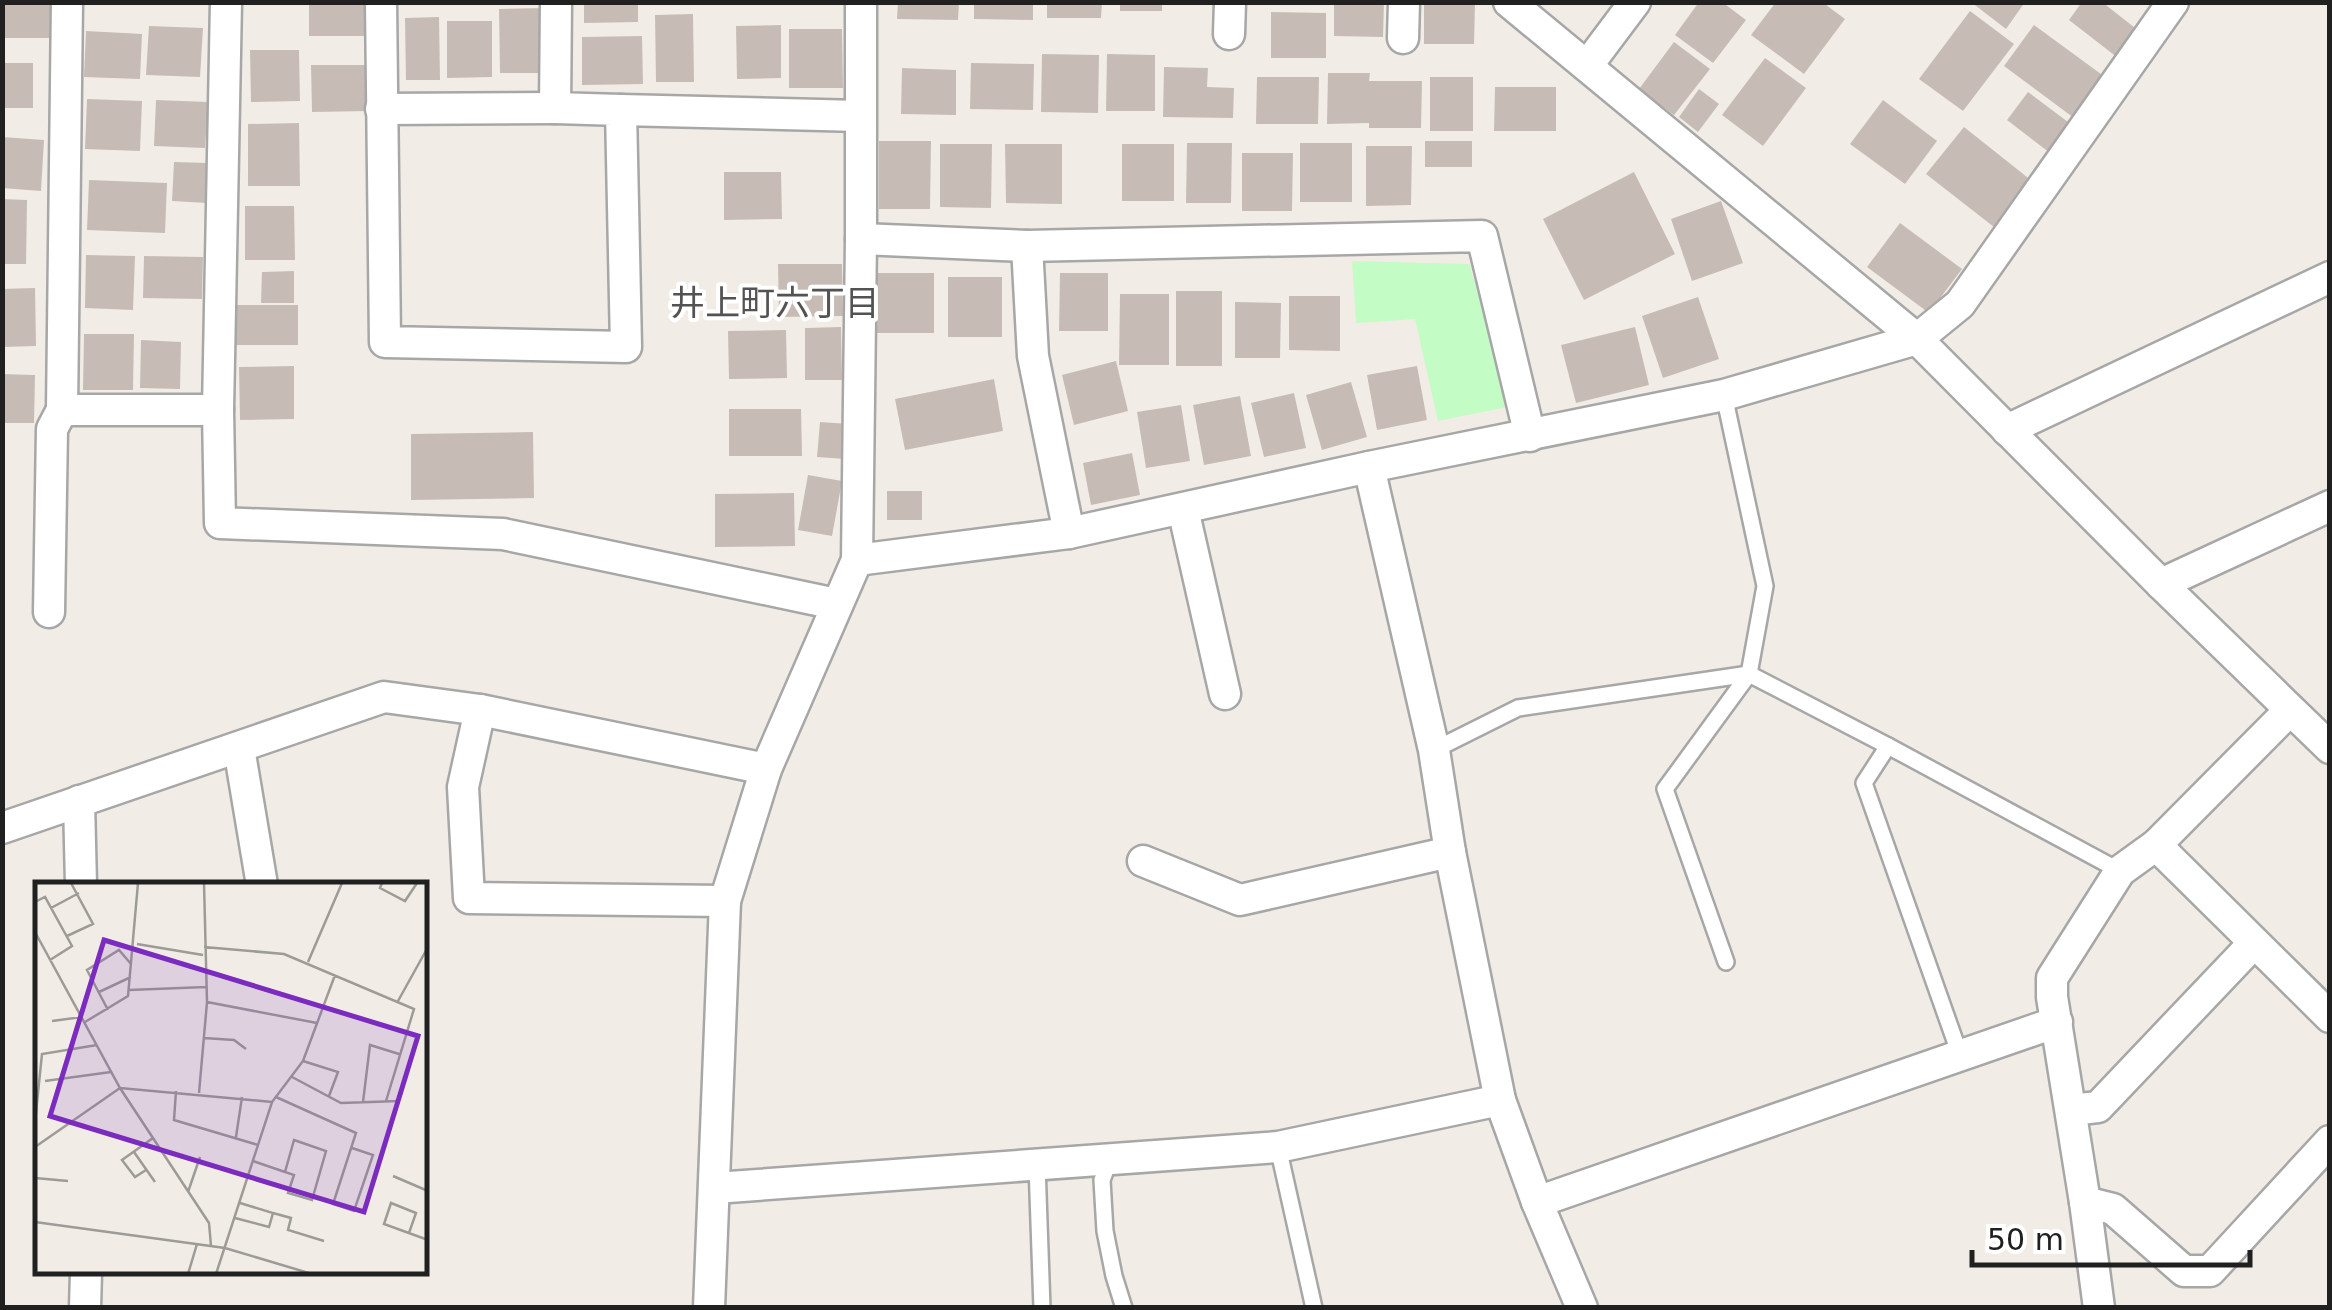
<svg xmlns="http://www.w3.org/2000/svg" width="2332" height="1310" font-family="'DejaVu Sans','Noto Sans JP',sans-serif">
  <rect width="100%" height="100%" fill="#f1ede6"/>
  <path fill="#c3fcc4" d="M1352,261L1469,264L1512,406L1438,421L1415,319L1356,323Z"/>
  <g fill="#c6bcb5">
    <rect x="2" y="2" width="50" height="36"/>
    <rect x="309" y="2" width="59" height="34"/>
    <path d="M584,2H638V22L584,23Z"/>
    <path d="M898,2H959L958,20L897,19Z"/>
    <path d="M974,2H1033V20L974,19Z"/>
    <path d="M1047,2H1102L1101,18H1047Z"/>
    <rect x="1120" y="2" width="42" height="9"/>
    <path d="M1334,2H1384L1383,37L1334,36Z"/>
    <path d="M1424,2H1475L1474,44H1424Z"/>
    <path d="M1699,2H1722L1746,20L1713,63L1675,35Z"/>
    <path d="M1776,2H1822L1845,19L1804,74L1751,35Z"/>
    <path d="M1971,2H2025L2006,29Z"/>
    <path d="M2082,2H2102L2139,31L2118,58L2069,20Z"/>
    <path d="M545,8L546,73H500L499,9Z"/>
    <path d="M1970,11L2014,44L1963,111L1919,79Z"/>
    <path d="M1271,12L1326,13V58H1271Z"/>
    <path d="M693,14L694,82H656L655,15Z"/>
    <path d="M439,17L440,80H406L405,18Z"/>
    <path d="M447,21H492V77L447,78Z"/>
    <path d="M781,25V78L737,79L736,26Z"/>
    <path d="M2034,25L2105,77L2074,118L2004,66Z"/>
    <path d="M149,26L203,28L200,77L146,75Z"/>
    <path d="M789,29H842L843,88H789Z"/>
    <path d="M86,31L142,34L140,79L84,77Z"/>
    <path d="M642,36L643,84L582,85V37Z"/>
    <path d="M1674,42L1710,69L1674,115L1639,89Z"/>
    <path d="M250,50H299L300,101L251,102Z"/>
    <path d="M1042,54L1099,55L1098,113L1041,112Z"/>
    <path d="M1107,54L1155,55V111H1106Z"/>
    <path d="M1765,58L1806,88L1763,146L1722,115Z"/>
    <rect x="2" y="63" width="31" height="45"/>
    <path d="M971,63L1034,64L1033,110L970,109Z"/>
    <path d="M311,65H369L370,111L312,112Z"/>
    <path d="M1164,67L1208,68L1207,87L1234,88L1233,118L1163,117Z"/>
    <path d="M902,68L956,70V115L901,114Z"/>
    <path d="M1328,73H1370L1369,81H1422L1421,128H1369V123L1327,124Z"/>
    <path d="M1257,77H1319L1318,124H1256Z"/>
    <rect x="1430" y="77" width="43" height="54"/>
    <path d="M1495,87H1556V131H1494Z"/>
    <path d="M1699,89L1719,104L1698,132L1679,117Z"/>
    <path d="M2028,92L2076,128L2054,156L2007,120Z"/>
    <path d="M87,99L142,101L140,151L85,149Z"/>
    <path d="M156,100L208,102L205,148L154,146Z"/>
    <path d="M1883,100L1937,141L1905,184L1850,144Z"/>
    <path d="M299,123L300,186H248V124Z"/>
    <path d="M1964,127L2032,181L1994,227L1926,174Z"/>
    <path d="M2,137L44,140L41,191L2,188Z"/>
    <path d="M879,141H931L930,209H879Z"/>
    <rect x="1425" y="141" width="47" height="26"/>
    <path d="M1187,143H1232L1231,203H1186Z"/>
    <rect x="1300" y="143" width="52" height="59"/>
    <path d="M940,144H992L991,208L940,207Z"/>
    <path d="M1005,144H1062V204L1006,203Z"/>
    <rect x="1122" y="144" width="52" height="57"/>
    <path d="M1366,146H1412L1411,205L1366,206Z"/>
    <path d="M1242,153H1293L1292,211H1242Z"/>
    <path d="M174,162L209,163L207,203L172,201Z"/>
    <path d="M724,172H781L782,219L724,220Z"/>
    <path d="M1634,172L1675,254L1584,300L1543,219Z"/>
    <path d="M89,180L167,183L165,233L87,230Z"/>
    <path d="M2,199L27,200L26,264H2Z"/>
    <path d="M1721,201L1743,263L1692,281L1671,219Z"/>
    <path d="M245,206H294L295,260H245Z"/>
    <path d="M1900,223L1962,269L1929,313L1867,267Z"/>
    <path d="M86,255L135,256L133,310L85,308Z"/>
    <path d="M144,256L203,257L202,299L143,298Z"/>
    <path d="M778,264H842L843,316L779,317Z"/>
    <path d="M294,271V303H261L262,272Z"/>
    <path d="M878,273H934V333H877Z"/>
    <path d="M1060,273H1108V331H1059Z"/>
    <rect x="948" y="277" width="54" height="60"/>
    <path d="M35,288L36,346L2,347V289Z"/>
    <rect x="1176" y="291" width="46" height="75"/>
    <path d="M1120,294H1169V365H1119Z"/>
    <path d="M1289,296H1340V351L1289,350Z"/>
    <path d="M1698,297L1719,359L1663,378L1642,316Z"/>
    <path d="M1235,302L1281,303L1280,358H1235Z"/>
    <rect x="235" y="305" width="63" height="40"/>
    <path d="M841,327L842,380H805V328Z"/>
    <path d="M1635,327L1649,385L1576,403L1561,345Z"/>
    <path d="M786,330L787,378L729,379L728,331Z"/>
    <path d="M84,334H134L133,390H83Z"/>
    <path d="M141,340L181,342L180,389L140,388Z"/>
    <path d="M1116,361L1128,411L1074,425L1062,375Z"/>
    <path d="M294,366V419L240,420L239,367Z"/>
    <path d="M1417,366L1427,420L1377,430L1367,375Z"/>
    <path d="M2,374L35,375L34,423H2Z"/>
    <path d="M994,379L1003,431L905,450L895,399Z"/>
    <path d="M1351,382L1367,437L1322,450L1306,395Z"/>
    <path d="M1294,393L1306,448L1264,457L1251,403Z"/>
    <path d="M1240,396L1251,456L1204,465L1193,405Z"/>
    <path d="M1181,405L1190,461L1146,468L1137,412Z"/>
    <path d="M729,409H801L802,456H729Z"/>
    <path d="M820,422L849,424L846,459L817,457Z"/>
    <path d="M533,432L534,498L411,500V434Z"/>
    <path d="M1132,453L1140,495L1091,505L1083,463Z"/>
    <path d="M808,475L842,481L832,536L798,530Z"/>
    <rect x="887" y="491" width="35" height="29"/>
    <path d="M794,493L795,546L715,547V494Z"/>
  </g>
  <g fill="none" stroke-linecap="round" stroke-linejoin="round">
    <g stroke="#a7a7a7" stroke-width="20">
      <g id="lane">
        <path d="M1724,395L1765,586L1749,674L1665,789L1726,962"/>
        <path d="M1888,746L1864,783L1960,1055"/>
        <path d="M1434,750L1518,708L1749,674L1888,746L2120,871"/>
        <path d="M1278,1147L1314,1308"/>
        <path d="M1110,1159L1102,1180L1105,1231L1114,1276L1124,1308"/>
        <path d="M1037,1165L1042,1308"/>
      </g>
    </g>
    <g stroke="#a7a7a7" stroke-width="35">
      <g id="street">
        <path d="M67,2L62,410H218"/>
        <path d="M226,2L218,410L220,523L503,534L836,604"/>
        <path d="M381,2L385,342L626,347L621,110L555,108L556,2"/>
        <path d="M1509,2L1917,339L2161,584L2330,748"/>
        <path d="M1229,34L1230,2"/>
        <path d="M1403,38L1404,2"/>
        <path d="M1587,66L1635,2"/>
        <path d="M381,109L555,108"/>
        <path d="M621,110L860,116"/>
        <path d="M861,239L1027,246L1482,236L1530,436"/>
        <path d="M1027,246L1033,356L1069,533"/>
        <path d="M2007,430L2330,277"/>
        <path d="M1369,467L1434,750L1450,852L1500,1100L1537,1202L1582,1308"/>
        <path d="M1183,509L1225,694"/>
        <path d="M857,560L1069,533L1369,467L1724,395L1917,339L1960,304L2173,2"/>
        <path d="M2161,584L2330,506"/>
        <path d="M49,612L52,429L62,410"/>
        <path d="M480,710L463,787L469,898L725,901"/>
        <path d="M239,748L262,885"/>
        <path d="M79,801L81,885"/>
        <path d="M2,828L384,697L480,710L766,769"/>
        <path d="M2156,845L2330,1017"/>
        <path d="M1143,861L1240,900L1450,852"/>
        <path d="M2071,1110L2098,1107L2253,944"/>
        <path d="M715,1188L1278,1147L1500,1100"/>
        <path d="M1537,1202L2057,1022"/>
        <path d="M2085,1202L2113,1209L2184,1271H2210L2330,1141"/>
        <path d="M85,1308L86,1272"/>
        <path d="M709,1308L725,901L766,769L857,560L861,239V2"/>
        <path d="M2099,1308L2085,1202L2052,997V978L2120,871L2156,845L2290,710"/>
      </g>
    </g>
    <use href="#lane" stroke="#fff" stroke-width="15"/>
    <use href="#street" stroke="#fff" stroke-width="30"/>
  </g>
  <g text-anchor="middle" stroke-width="8" stroke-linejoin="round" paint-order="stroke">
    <g font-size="35" fill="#535353" stroke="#fff">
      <text x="775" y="315">井上町六丁目</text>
    </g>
  </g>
  <g transform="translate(35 882)">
    <rect width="392" height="392" fill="#f1ede6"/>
    <path fill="none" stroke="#9d9b97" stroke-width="2.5" d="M347,1L345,6L370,19L382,1M0,20L10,15L37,64L15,78M16,26L44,11M0,50L85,206L174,341L176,364M32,54L58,42L36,1M102,62L168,73M169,65L249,72L379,127L351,219M273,80L307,1M94,108L171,105M64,110L96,95M363,119L393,65M172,120L282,141M73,128L52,88L84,68L96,82M17,139L47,135M50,140L93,114L103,1M169,156L199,158L211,167M268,179L303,190L294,214M257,195L306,221L364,219M10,199L76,190M141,209L139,238L223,263M164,211L172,120L169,1M241,215L321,251L298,322L319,329L338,273L317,266M328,220L335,163L364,172M0,240L7,172L62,163M201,255L207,215M259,258L291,269L277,318L253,311L259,293L250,290ZM0,265L85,206L237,220M99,270L120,300M218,279L250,290M111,288L100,295L87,278L118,256M358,294L393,309M0,296L33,299M153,310L165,275M238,331L256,336L253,348L289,359M200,336L234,345L238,331L205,321M0,340L190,366L277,392M374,351L381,331L356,321L349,342L393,358M153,392L162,362M181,392L237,220L268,179L300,93"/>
    <path fill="#7b2cbf" fill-opacity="0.15" stroke="#7b2cbf" stroke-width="5" d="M69,58L383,154L329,330L15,234Z"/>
    <rect width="392" height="392" fill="none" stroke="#202020" stroke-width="5"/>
  </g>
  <rect width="2332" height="1310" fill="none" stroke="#202020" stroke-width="10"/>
  <path d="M1972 1250v15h278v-15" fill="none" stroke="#202020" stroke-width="5"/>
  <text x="1987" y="1250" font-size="30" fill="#202020" stroke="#ffffff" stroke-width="8" paint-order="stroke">50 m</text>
</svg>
